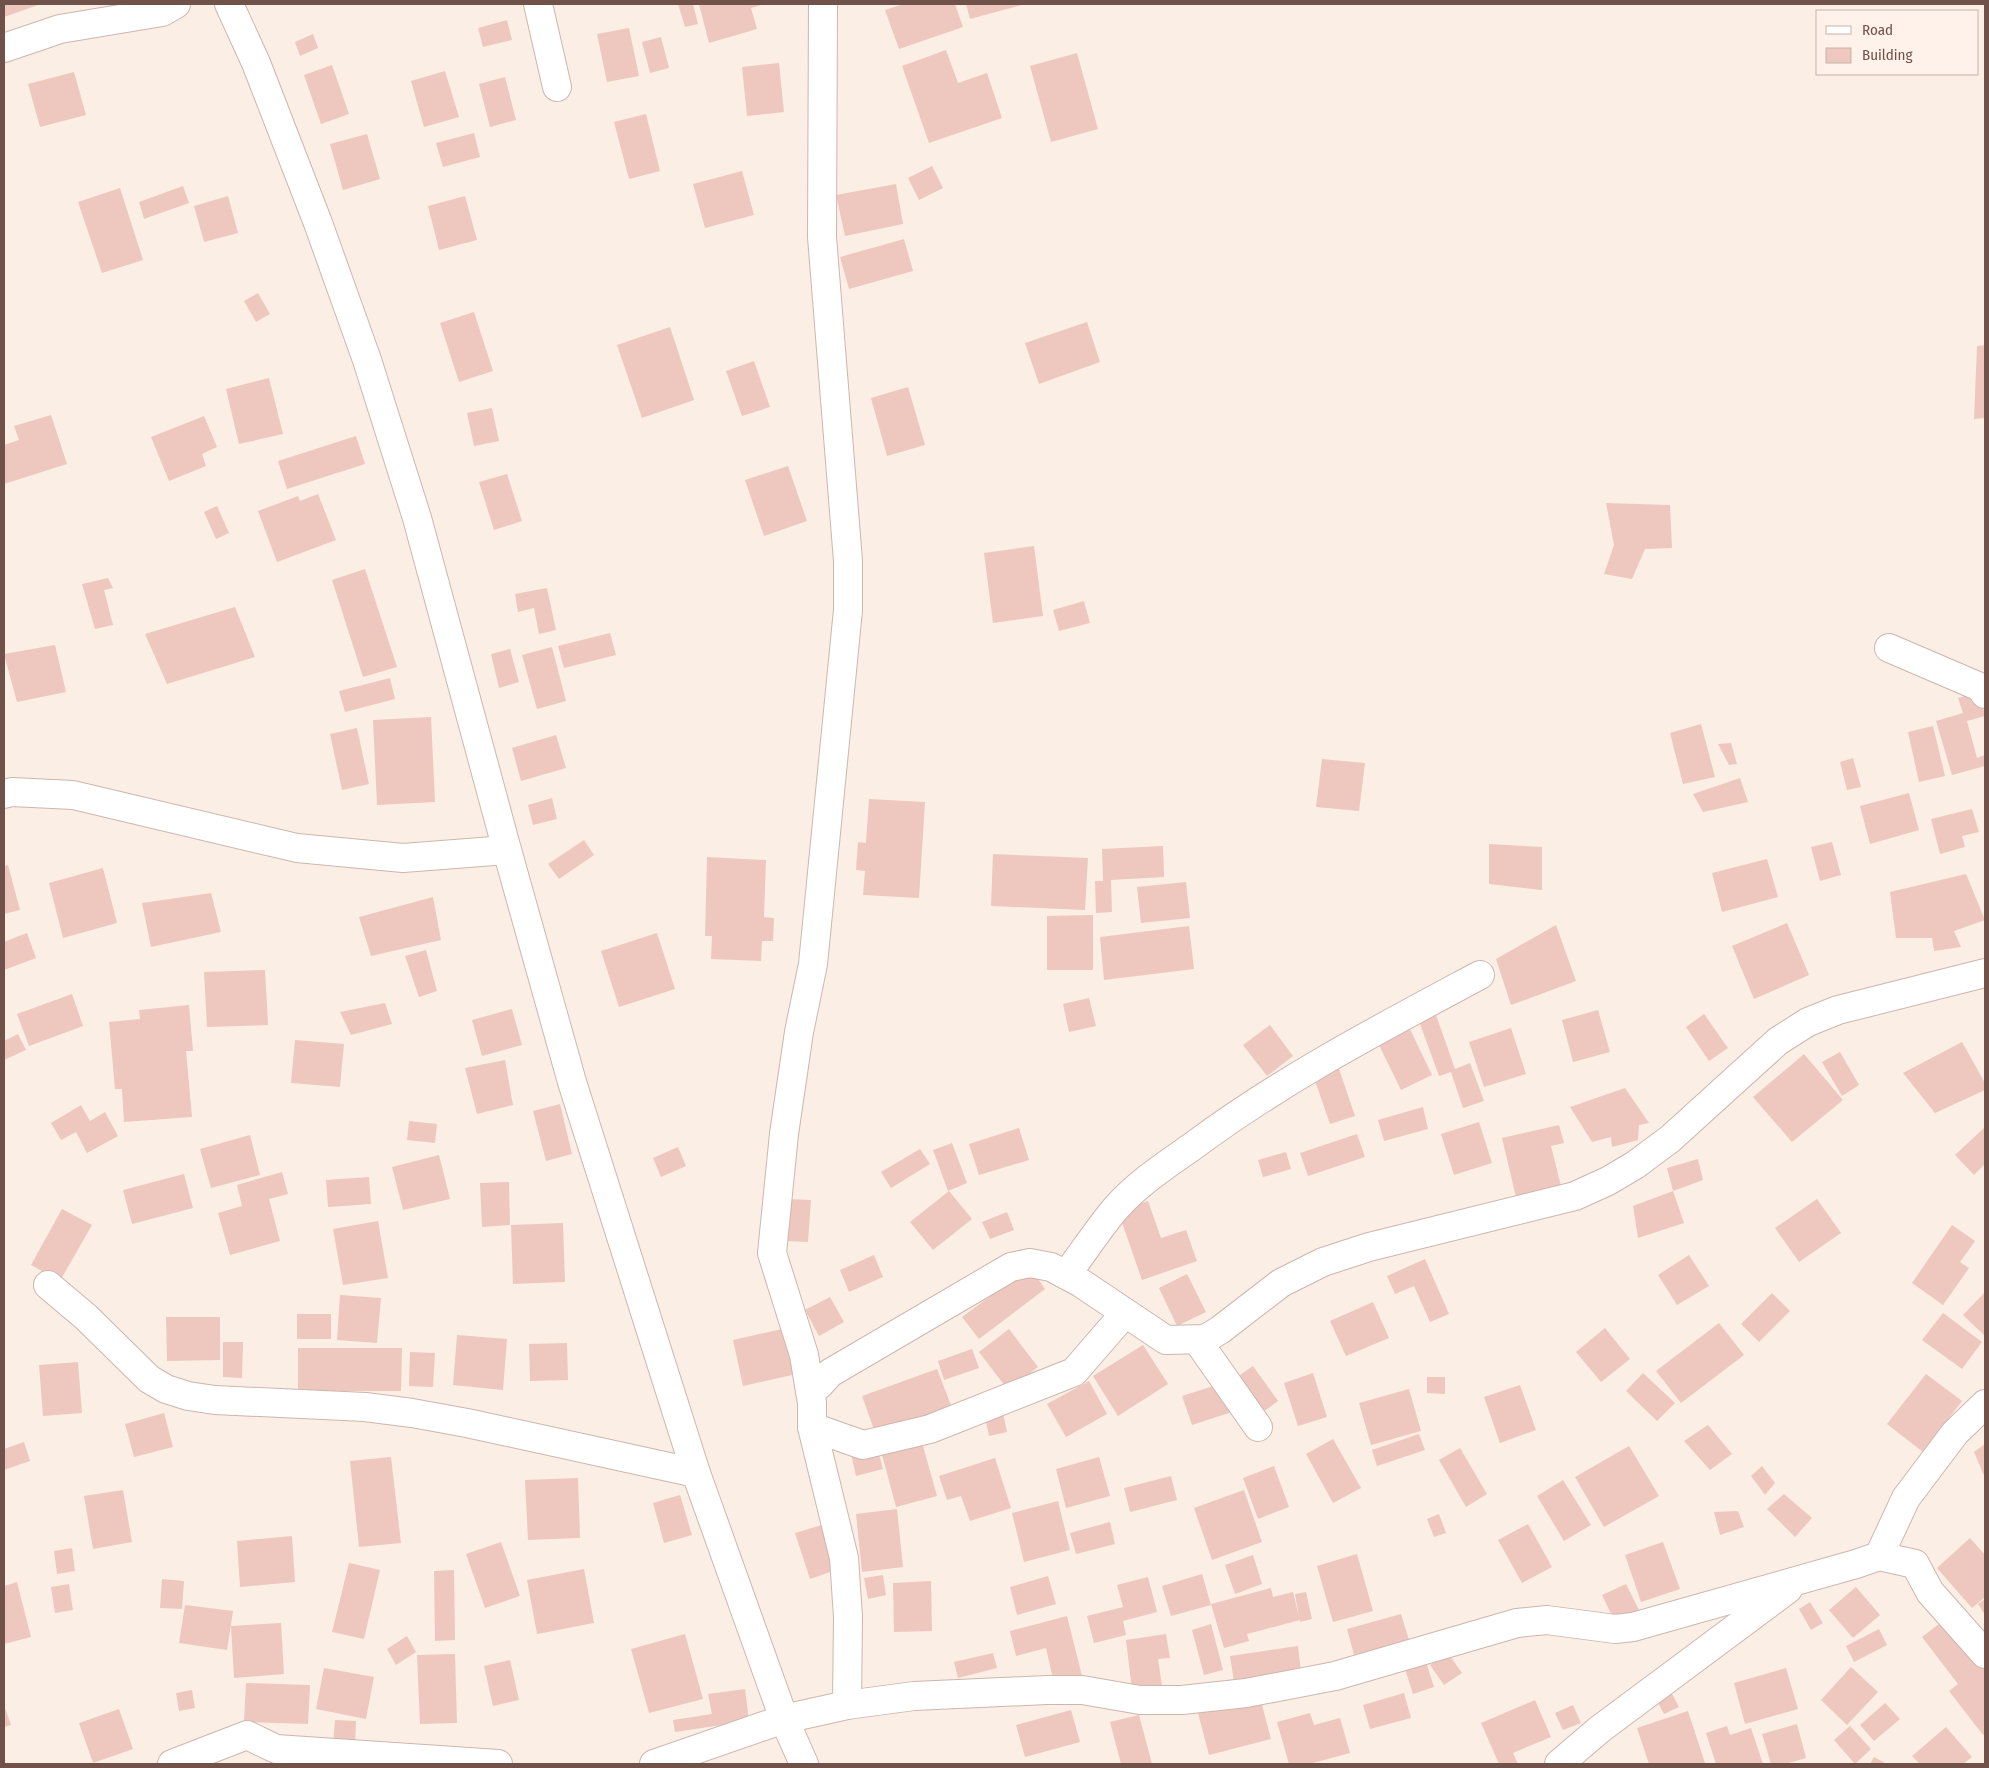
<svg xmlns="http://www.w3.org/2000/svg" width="1989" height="1768" font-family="'Fira Sans Condensed',sans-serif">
  <rect width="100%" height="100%" fill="#fbeee4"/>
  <g fill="#eec8be">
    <path d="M4,4H41L4,17Z"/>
    <path d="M678,4H693L698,24L685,27Z"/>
    <path d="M699,4H765L751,8L757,29L709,43Z"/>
    <path d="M904,4H955L963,27L899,49L885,10Z"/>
    <path d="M966,4H1025L970,19Z"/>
    <path d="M507,20L512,40L483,47L478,28Z"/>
    <path d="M629,28L639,76L607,82L597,34Z"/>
    <path d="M313,34L318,48L300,56L295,42Z"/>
    <path d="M661,37L669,68L650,73L642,42Z"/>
    <path d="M946,50L958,83L987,73L1002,118L929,143L902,66Z"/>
    <path d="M1077,53L1098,129L1051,142L1030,66Z"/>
    <path d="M779,63L784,112L747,116L742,67Z"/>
    <path d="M332,65L349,114L321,124L304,75Z"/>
    <path d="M445,71L459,117L424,127L411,81Z"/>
    <path d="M74,72L86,115L40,127L28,84Z"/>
    <path d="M505,77L516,120L490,127L479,84Z"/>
    <path d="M646,114L660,171L629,179L614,122Z"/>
    <path d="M474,133L480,157L443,167L436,143Z"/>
    <path d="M367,134L380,179L343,190L330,144Z"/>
    <path d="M932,166L943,188L919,200L908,178Z"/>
    <path d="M742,171L754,215L705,228L693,184Z"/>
    <path d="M896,184L903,224L845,236L836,195Z"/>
    <path d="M183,186L189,203L144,219L139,202Z"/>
    <path d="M120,188L143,260L102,273L78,202Z"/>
    <path d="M228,196L238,233L204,242L194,206Z"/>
    <path d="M465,196L477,240L439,250L428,206Z"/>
    <path d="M904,239L913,271L849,289L840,257Z"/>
    <path d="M258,293L270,314L256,322L244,301Z"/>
    <path d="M474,312L493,371L459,382L440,323Z"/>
    <path d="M1087,322L1100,362L1039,384L1025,343Z"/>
    <path d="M670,327L694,400L642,418L617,345Z"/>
    <path d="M1985,345V418L1974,419L1977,346Z"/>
    <path d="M754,361L770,407L742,416L726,371Z"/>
    <path d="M269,378L283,434L239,444L226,389Z"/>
    <path d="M908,387L925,445L887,456L871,398Z"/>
    <path d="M492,408L499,441L474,446L467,413Z"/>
    <path d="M51,415L67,464L4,484V445L19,440L14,426Z"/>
    <path d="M204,416L217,447L202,454L206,466L169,481L151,437Z"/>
    <path d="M356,436L365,464L287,489L278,461Z"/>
    <path d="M788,466L807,521L764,536L745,480Z"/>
    <path d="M507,474L522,521L494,530L479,482Z"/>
    <path d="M318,494L336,540L277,562L258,511L298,496L300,501Z"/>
    <path d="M1606,503L1670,505L1672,548L1645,549L1632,579L1604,574L1614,545Z"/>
    <path d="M217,506L229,533L216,539L204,512Z"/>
    <path d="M1034,546L1043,616L993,623L984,553Z"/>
    <path d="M365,569L397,667L363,677L332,580Z"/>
    <path d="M108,578L113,588L104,590L113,625L95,629L82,584Z"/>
    <path d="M547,588L556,630L539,634L534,608L518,612L515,594Z"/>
    <path d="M1084,601L1090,623L1059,631L1053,610Z"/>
    <path d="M235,607L255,657L167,684L145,634Z"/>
    <path d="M610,633L616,655L564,668L558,646Z"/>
    <path d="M55,645L66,692L17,702L4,654Z"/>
    <path d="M552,647L566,701L537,709L522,655Z"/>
    <path d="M510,649L519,682L499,688L491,654Z"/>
    <path d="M390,678L395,699L345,712L339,691Z"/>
    <path d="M1980,692L1985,716L1967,721L1977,758L1985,755V766L1952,775L1936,721L1963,713L1958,698Z"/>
    <path d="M431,717L435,802L377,805L373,720Z"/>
    <path d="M1701,724L1715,777L1683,784L1670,733Z"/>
    <path d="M1933,726L1945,776L1919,782L1908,732Z"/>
    <path d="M357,728L369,784L342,790L330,734Z"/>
    <path d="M556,735L566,768L521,781L512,748Z"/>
    <path d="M1731,743L1737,764L1729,765L1718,744Z"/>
    <path d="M1853,758L1861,787L1847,790L1840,762Z"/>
    <path d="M1322,759L1365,763L1359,811L1316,807Z"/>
    <path d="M1740,778L1748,802L1703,812L1693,794Z"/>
    <path d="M1909,793L1919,830L1870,844L1860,806Z"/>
    <path d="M552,798L557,819L533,825L528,805Z"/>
    <path d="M869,799L925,802L919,898L863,895L865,871L856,870L858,842L866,843Z"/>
    <path d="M1972,809L1979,832L1962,836L1965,847L1940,854L1931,819Z"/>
    <path d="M584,840L594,855L559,879L548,864Z"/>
    <path d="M1832,842L1841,875L1820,881L1811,847Z"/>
    <path d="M1489,844L1542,847V890L1489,884Z"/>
    <path d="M1163,846L1164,877L1111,880L1112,912L1096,913L1095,881H1103L1102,849Z"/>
    <path d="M993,854L1088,858L1085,910L991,906Z"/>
    <path d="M707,857L766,860L764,917L774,918L773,941H762L761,961L711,959L712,936H705Z"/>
    <path d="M1767,859L1778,897L1722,912L1712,873Z"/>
    <path d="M8,865L20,910L4,914V866Z"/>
    <path d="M103,868L117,923L63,938L49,883Z"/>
    <path d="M1966,874L1985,920L1954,931L1961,947L1934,951L1932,938H1896L1890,892Z"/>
    <path d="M1186,882L1190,918L1141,923L1137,887Z"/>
    <path d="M211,893L221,932L151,947L142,903Z"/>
    <path d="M433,897L441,940L371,956L359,917Z"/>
    <path d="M1093,915V970H1047V916Z"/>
    <path d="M1787,923L1809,975L1754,999L1732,946Z"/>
    <path d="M1556,925L1576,981L1511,1005L1496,959Z"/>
    <path d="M1189,926L1194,969L1104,980L1100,937Z"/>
    <path d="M27,933L36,958L4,970V942Z"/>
    <path d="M657,933L675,989L619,1007L601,951Z"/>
    <path d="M426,950L437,991L419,997L405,956Z"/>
    <path d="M265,970L268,1025L207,1027L204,972Z"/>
    <path d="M72,994L83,1026L29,1046L17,1014Z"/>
    <path d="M1089,998L1096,1026L1069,1032L1063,1004Z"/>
    <path d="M385,1003L392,1024L351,1035L340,1012Z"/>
    <path d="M189,1005L193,1051H186L192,1117L124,1122L122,1089H115L109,1022L140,1019L139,1010Z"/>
    <path d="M512,1009L522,1045L482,1056L472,1020Z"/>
    <path d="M1598,1010L1610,1052L1573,1062L1562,1020Z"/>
    <path d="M1704,1014L1728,1048L1709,1061L1686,1027Z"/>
    <path d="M1436,1015L1455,1069L1470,1063L1484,1101L1463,1108L1451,1072L1439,1076L1419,1021Z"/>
    <path d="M1407,1023L1432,1075L1401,1090L1376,1039Z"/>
    <path d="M1270,1025L1293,1056L1267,1076L1243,1045Z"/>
    <path d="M1511,1028L1526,1074L1484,1087L1469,1042Z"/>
    <path d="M18,1034L26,1050L4,1060V1041Z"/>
    <path d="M295,1040L344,1044L340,1087L291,1083Z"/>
    <path d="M1962,1042L1985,1083V1090L1935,1113L1903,1073Z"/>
    <path d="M1840,1052L1859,1085L1842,1096L1822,1062Z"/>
    <path d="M1804,1054L1843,1100L1792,1142L1753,1097Z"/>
    <path d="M505,1060L513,1105L477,1114L465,1068Z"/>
    <path d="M1337,1063L1355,1116L1330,1124L1312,1072Z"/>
    <path d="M1625,1088L1649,1123L1639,1125L1638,1140L1612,1147L1611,1137L1592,1142L1570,1107Z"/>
    <path d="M560,1104L572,1154L546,1161L533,1111Z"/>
    <path d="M81,1105L90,1121L105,1112L118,1136L87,1153L76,1132L61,1140L51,1123Z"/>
    <path d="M1423,1107L1428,1129L1384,1141L1378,1120Z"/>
    <path d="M409,1121L437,1124L435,1143L407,1140Z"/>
    <path d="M1479,1122L1492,1163L1454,1175L1441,1134Z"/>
    <path d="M1559,1125L1564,1143L1551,1146L1561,1186L1516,1197L1502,1138Z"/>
    <path d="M1985,1127V1164L1974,1175L1955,1155Z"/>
    <path d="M1019,1128L1029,1160L979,1175L969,1144Z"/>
    <path d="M1357,1134L1365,1157L1308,1176L1300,1153Z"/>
    <path d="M250,1135L260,1175L211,1188L200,1149Z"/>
    <path d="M952,1143L967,1183L948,1191L933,1150Z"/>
    <path d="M678,1147L686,1166L661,1177L653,1158Z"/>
    <path d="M920,1149L930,1164L891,1188L881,1172Z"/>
    <path d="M1286,1152L1291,1169L1263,1177L1258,1160Z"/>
    <path d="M439,1155L450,1199L403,1210L392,1167Z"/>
    <path d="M1698,1159L1703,1180L1673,1191L1667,1168Z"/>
    <path d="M282,1172L288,1194L269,1199L280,1241L230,1255L218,1213L242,1206L237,1185Z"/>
    <path d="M184,1174L193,1208L132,1224L123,1190Z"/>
    <path d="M369,1177L371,1204L328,1207L326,1180Z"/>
    <path d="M509,1182L510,1225L482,1227L480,1183Z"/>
    <path d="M949,1191L972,1219L933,1250L910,1222Z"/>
    <path d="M1673,1191L1684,1223L1638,1238L1633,1206Z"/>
    <path d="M789,1199L811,1200L808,1242L786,1241Z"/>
    <path d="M1817,1199L1841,1233L1799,1262L1775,1228Z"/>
    <path d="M1148,1201L1161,1238L1186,1230L1197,1261L1142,1280L1118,1211Z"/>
    <path d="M62,1209L92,1225L60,1281L31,1265Z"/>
    <path d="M1007,1212L1014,1230L990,1239L982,1222Z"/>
    <path d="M378,1221L388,1278L343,1285L333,1229Z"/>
    <path d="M563,1223L565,1282L513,1284L511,1225Z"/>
    <path d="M1952,1225L1975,1241L1960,1262L1969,1268L1943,1305L1912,1283Z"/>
    <path d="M874,1255L883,1277L849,1292L840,1270Z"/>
    <path d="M1689,1255L1709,1286L1677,1305L1658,1275Z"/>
    <path d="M1425,1259L1449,1314L1430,1322L1414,1286L1395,1294L1387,1276Z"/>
    <path d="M1030,1267L1045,1289L979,1339L962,1317Z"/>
    <path d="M1187,1274L1206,1312L1177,1326L1159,1288Z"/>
    <path d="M1985,1292V1336L1963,1315Z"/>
    <path d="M1772,1293L1790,1311L1759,1342L1741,1324Z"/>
    <path d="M340,1295L381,1298L377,1343L337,1340Z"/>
    <path d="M830,1297L844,1322L819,1336L805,1310Z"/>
    <path d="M1373,1302L1389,1338L1346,1356L1330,1321Z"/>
    <path d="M1943,1313L1982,1342L1962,1369L1922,1340Z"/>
    <rect x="297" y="1314" width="34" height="25"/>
    <path d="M166,1317H220V1360L167,1361Z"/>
    <path d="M1719,1323L1744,1355L1681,1403L1656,1371Z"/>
    <path d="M791,1327L801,1373L743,1386L733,1340Z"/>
    <path d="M1605,1328L1630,1359L1601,1382L1576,1352Z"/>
    <path d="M1009,1329L1038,1367L1008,1390L979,1352Z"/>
    <path d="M457,1335L507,1339L503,1390L453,1385Z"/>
    <path d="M223,1342H243L242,1378L223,1377Z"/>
    <path d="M567,1343L568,1380L530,1381L529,1344Z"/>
    <path d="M1143,1345L1168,1384L1118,1416L1093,1376Z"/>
    <path d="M298,1348H402L401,1391H298Z"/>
    <path d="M972,1349L979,1368L944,1380L938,1361Z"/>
    <path d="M410,1352L435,1353L433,1387L409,1386Z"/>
    <path d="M78,1362L82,1413L43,1416L39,1365Z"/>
    <path d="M1253,1366L1278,1401L1259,1415L1234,1379Z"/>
    <path d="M937,1369L954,1413L878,1441L862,1396Z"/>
    <path d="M1313,1373L1327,1417L1298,1426L1284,1383Z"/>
    <path d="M1643,1373L1675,1403L1657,1421L1626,1391Z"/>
    <path d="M1926,1374L1962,1401L1923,1452L1887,1424Z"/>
    <path d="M1427,1377H1445V1394L1427,1393Z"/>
    <path d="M1089,1381L1107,1414L1066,1437L1047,1404Z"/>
    <path d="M1223,1383L1232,1412L1192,1425L1182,1396Z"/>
    <path d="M1520,1385L1536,1430L1500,1443L1484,1397Z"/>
    <path d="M1409,1389L1421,1431L1371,1445L1359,1403Z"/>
    <path d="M164,1413L173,1447L134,1457L125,1424Z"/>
    <path d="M1003,1413L1007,1432L989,1436L985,1417Z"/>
    <path d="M1708,1425L1732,1454L1710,1470L1684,1441Z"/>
    <path d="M1419,1434L1425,1450L1377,1466L1372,1450Z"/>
    <path d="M921,1439L937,1496L896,1507L881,1451Z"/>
    <path d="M1333,1439L1361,1488L1333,1503L1306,1454Z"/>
    <path d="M24,1442L30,1461L4,1470V1449Z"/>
    <path d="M1985,1444V1478L1974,1452Z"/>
    <path d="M1629,1446L1659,1496L1604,1527L1575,1477Z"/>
    <path d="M877,1447L883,1469L856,1476L851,1454Z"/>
    <path d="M1460,1448L1487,1494L1466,1507L1439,1460Z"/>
    <path d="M391,1457L401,1543L359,1547L350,1461Z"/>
    <path d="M1099,1457L1110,1496L1066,1508L1056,1469Z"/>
    <path d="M995,1458L1011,1508L970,1521L961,1496L947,1500L939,1476Z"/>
    <path d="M1274,1466L1289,1507L1258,1519L1243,1478Z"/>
    <path d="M1762,1466L1775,1483L1765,1495L1751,1476Z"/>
    <path d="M1171,1476L1177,1500L1130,1512L1124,1488Z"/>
    <path d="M578,1478L580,1538L528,1540L525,1480Z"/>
    <path d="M1563,1480L1591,1525L1564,1541L1537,1496Z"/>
    <path d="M123,1490L132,1542L93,1549L84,1496Z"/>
    <path d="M1244,1490L1262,1542L1212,1560L1194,1508Z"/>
    <path d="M1784,1494L1812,1518L1795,1537L1767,1509Z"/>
    <path d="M680,1495L692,1535L664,1543L653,1503Z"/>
    <path d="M1058,1501L1070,1550L1024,1562L1012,1513Z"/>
    <path d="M897,1509L903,1567L862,1572L856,1514Z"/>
    <path d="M1738,1511L1744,1527L1720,1535L1714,1512Z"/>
    <path d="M1439,1514L1446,1533L1434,1537L1427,1519Z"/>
    <path d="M1110,1522L1115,1544L1076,1554L1070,1533Z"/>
    <path d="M1528,1524L1552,1567L1522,1583L1498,1540Z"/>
    <path d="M822,1525L836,1570L810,1579L795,1533Z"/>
    <path d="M292,1536L295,1582L240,1587L237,1541Z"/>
    <path d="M1970,1538L1985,1555V1597L1972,1608L1937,1568Z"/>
    <path d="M501,1542L520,1596L485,1608L466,1554Z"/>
    <path d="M1663,1542L1680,1589L1641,1602L1625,1555Z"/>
    <path d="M72,1548L75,1571L57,1574L54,1551Z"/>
    <path d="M1357,1554L1373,1611L1333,1622L1317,1566Z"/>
    <path d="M1253,1555L1262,1584L1235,1594L1225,1565Z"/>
    <path d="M349,1563L380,1570L364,1639L332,1632Z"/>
    <path d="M584,1569L594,1623L537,1634L527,1580Z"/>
    <path d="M454,1570L455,1640L435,1641L434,1571Z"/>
    <path d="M1202,1574L1211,1605L1171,1616L1162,1586Z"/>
    <path d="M883,1575L886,1595L868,1599L864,1578Z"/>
    <path d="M1048,1576L1056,1604L1017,1615L1010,1587Z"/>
    <path d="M1148,1577L1157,1612L1123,1621L1126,1635L1094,1643L1087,1616L1123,1607L1117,1585Z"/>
    <path d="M162,1579L184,1581L182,1609L160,1608Z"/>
    <path d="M931,1581L932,1631L894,1632L893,1583Z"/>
    <path d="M17,1582L31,1637L4,1644V1586Z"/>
    <path d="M69,1584L73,1610L55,1613L51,1587Z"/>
    <path d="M1626,1584L1639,1610L1615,1622L1602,1595Z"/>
    <path d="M1856,1587L1880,1615L1853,1638L1829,1610Z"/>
    <path d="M1271,1588L1273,1597L1293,1592L1299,1617L1295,1594L1306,1592L1312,1619L1300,1622V1620L1247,1634L1249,1641L1224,1648L1211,1604Z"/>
    <path d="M1985,1599V1615L1978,1604Z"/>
    <path d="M1810,1602L1823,1623L1811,1630L1799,1609Z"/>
    <path d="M185,1605L233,1611L227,1650L179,1643Z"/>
    <path d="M1401,1614L1409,1640L1354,1655L1347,1629Z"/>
    <path d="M1067,1616L1082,1676L1054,1683L1046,1648L1016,1656L1010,1631Z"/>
    <path d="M1948,1617L1985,1664V1734L1983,1735L1949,1691L1958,1684L1922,1637Z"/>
    <path d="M281,1623L284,1674L234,1678L231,1626Z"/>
    <path d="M1211,1624L1223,1670L1204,1675L1192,1630Z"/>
    <path d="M1879,1629L1887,1645L1854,1662L1846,1646Z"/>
    <path d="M685,1634L703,1699L649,1713L631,1649Z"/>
    <path d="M1166,1634L1170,1658L1158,1659L1162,1686L1132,1690L1126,1640Z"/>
    <path d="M407,1636L416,1652L396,1665L387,1649Z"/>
    <path d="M1298,1646L1301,1672L1234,1682L1230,1656Z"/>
    <path d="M993,1653L997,1668L958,1678L954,1662Z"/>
    <path d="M1448,1653L1462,1673L1444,1685L1430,1665Z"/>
    <path d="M455,1654L457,1723L420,1724L417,1655Z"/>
    <path d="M1425,1659L1434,1687L1413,1694L1404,1666Z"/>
    <path d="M510,1660L519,1700L493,1706L484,1666Z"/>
    <path d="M1851,1667L1878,1692L1847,1725L1821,1700Z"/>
    <path d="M324,1668L374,1677L366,1719L316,1709Z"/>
    <path d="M1786,1668L1798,1709L1745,1724L1734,1683Z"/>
    <path d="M246,1683L310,1685L308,1724L244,1722Z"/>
    <path d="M745,1689L749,1721L675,1732L673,1720L712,1714L708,1694Z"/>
    <path d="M192,1690L195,1708L179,1711L176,1693Z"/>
    <path d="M1670,1690L1679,1707L1664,1714L1655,1697Z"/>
    <path d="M1404,1693L1411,1718L1370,1729L1363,1705Z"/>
    <path d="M1260,1697L1271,1739L1209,1755L1198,1713Z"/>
    <path d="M1535,1700L1551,1737L1513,1753L1518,1764H1499L1481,1723Z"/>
    <path d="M1885,1703L1900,1719L1874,1741L1860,1725Z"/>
    <path d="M4,1705L11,1725L4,1727Z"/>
    <path d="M1573,1705L1581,1723L1563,1730L1555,1713Z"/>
    <path d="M119,1709L133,1749L93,1763L79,1723Z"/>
    <path d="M1071,1710L1080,1742L1025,1757L1016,1725Z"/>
    <path d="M1688,1711L1705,1763L1649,1764L1637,1728Z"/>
    <path d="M1310,1713L1314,1725L1340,1718L1350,1753L1309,1764H1289L1277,1722Z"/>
    <path d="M1139,1715L1152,1764H1121L1110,1722Z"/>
    <path d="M335,1720L356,1721L355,1746L333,1745Z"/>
    <path d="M1797,1724L1806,1758L1785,1764H1771L1762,1734Z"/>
    <path d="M1727,1726L1730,1735L1751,1728L1763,1764H1716L1706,1733Z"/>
    <path d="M1850,1726L1871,1749L1855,1764L1834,1740Z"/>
    <path d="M1946,1727L1972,1757L1963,1764H1920L1912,1756Z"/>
    <path d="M1874,1757L1887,1764H1870Z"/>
  </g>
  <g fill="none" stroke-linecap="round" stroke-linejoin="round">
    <g stroke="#cdb6ae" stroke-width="30">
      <g id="minor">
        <path d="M538,4L557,87"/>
        <path d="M4,48L60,29L162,12L176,4"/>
        <path d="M1889,648L1980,687L1985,694"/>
        <path d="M4,794L12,792L73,795L297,848L403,858L507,850"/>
        <path d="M1066,1275C1083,1253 1098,1229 1116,1208C1138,1183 1166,1165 1193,1146C1283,1079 1381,1028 1480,975"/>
        <path d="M48,1285L86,1317L149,1379L166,1389L188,1396L215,1400L365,1407L412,1413L467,1423L696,1473"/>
        <path d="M1197,1340L1258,1427"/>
        <path d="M810,1391L804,1355L772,1253L784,1134L799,1032L813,964L848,610V561L822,237L823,4"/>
        <path d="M812,1427L863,1445L930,1429L1074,1372L1125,1313"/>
        <path d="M1879,1556L1906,1498L1955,1433L1985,1404"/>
        <path d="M847,1705L848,1617L844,1558L812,1427V1403L810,1391L819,1385L830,1373L1011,1267L1030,1263L1051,1267L1081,1283L1166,1340L1205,1339L1220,1330L1281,1283L1323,1262L1369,1247L1575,1196L1608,1181L1635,1165L1670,1139L1778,1041L1808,1022L1838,1010L1985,973"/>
        <path d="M172,1764L247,1735L276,1749L498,1764"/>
        <path d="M654,1764L784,1719L847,1705L914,1696L1047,1690H1082L1140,1700H1182L1246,1693L1335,1676L1517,1623L1547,1620L1615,1629L1633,1627L1856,1564L1879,1556L1915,1564L1930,1592L1985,1654"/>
        <path d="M1559,1764L1600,1729L1788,1589"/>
      </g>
    </g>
    <g stroke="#cdb6ae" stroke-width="30">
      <path id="tertiary" d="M229,4L256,63L318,223L367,360L417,518L507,850L572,1082L696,1473L784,1719L804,1764"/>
    </g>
    <use href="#minor" stroke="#fff" stroke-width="28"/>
    <use href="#tertiary" stroke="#fff" stroke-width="28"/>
  </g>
  <rect width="1989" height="1768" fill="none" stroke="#71524b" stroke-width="10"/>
  <rect x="1816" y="10" width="162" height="65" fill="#fef2ea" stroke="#c6b2aa"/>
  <rect x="1826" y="26" width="25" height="8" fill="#ffffff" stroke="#c6b2aa"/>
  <text x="1862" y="35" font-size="15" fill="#71524b">Road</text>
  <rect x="1826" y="48" width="25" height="15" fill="#eec8be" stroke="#c6b2aa"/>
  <text x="1862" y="60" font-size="15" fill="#71524b">Building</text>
</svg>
